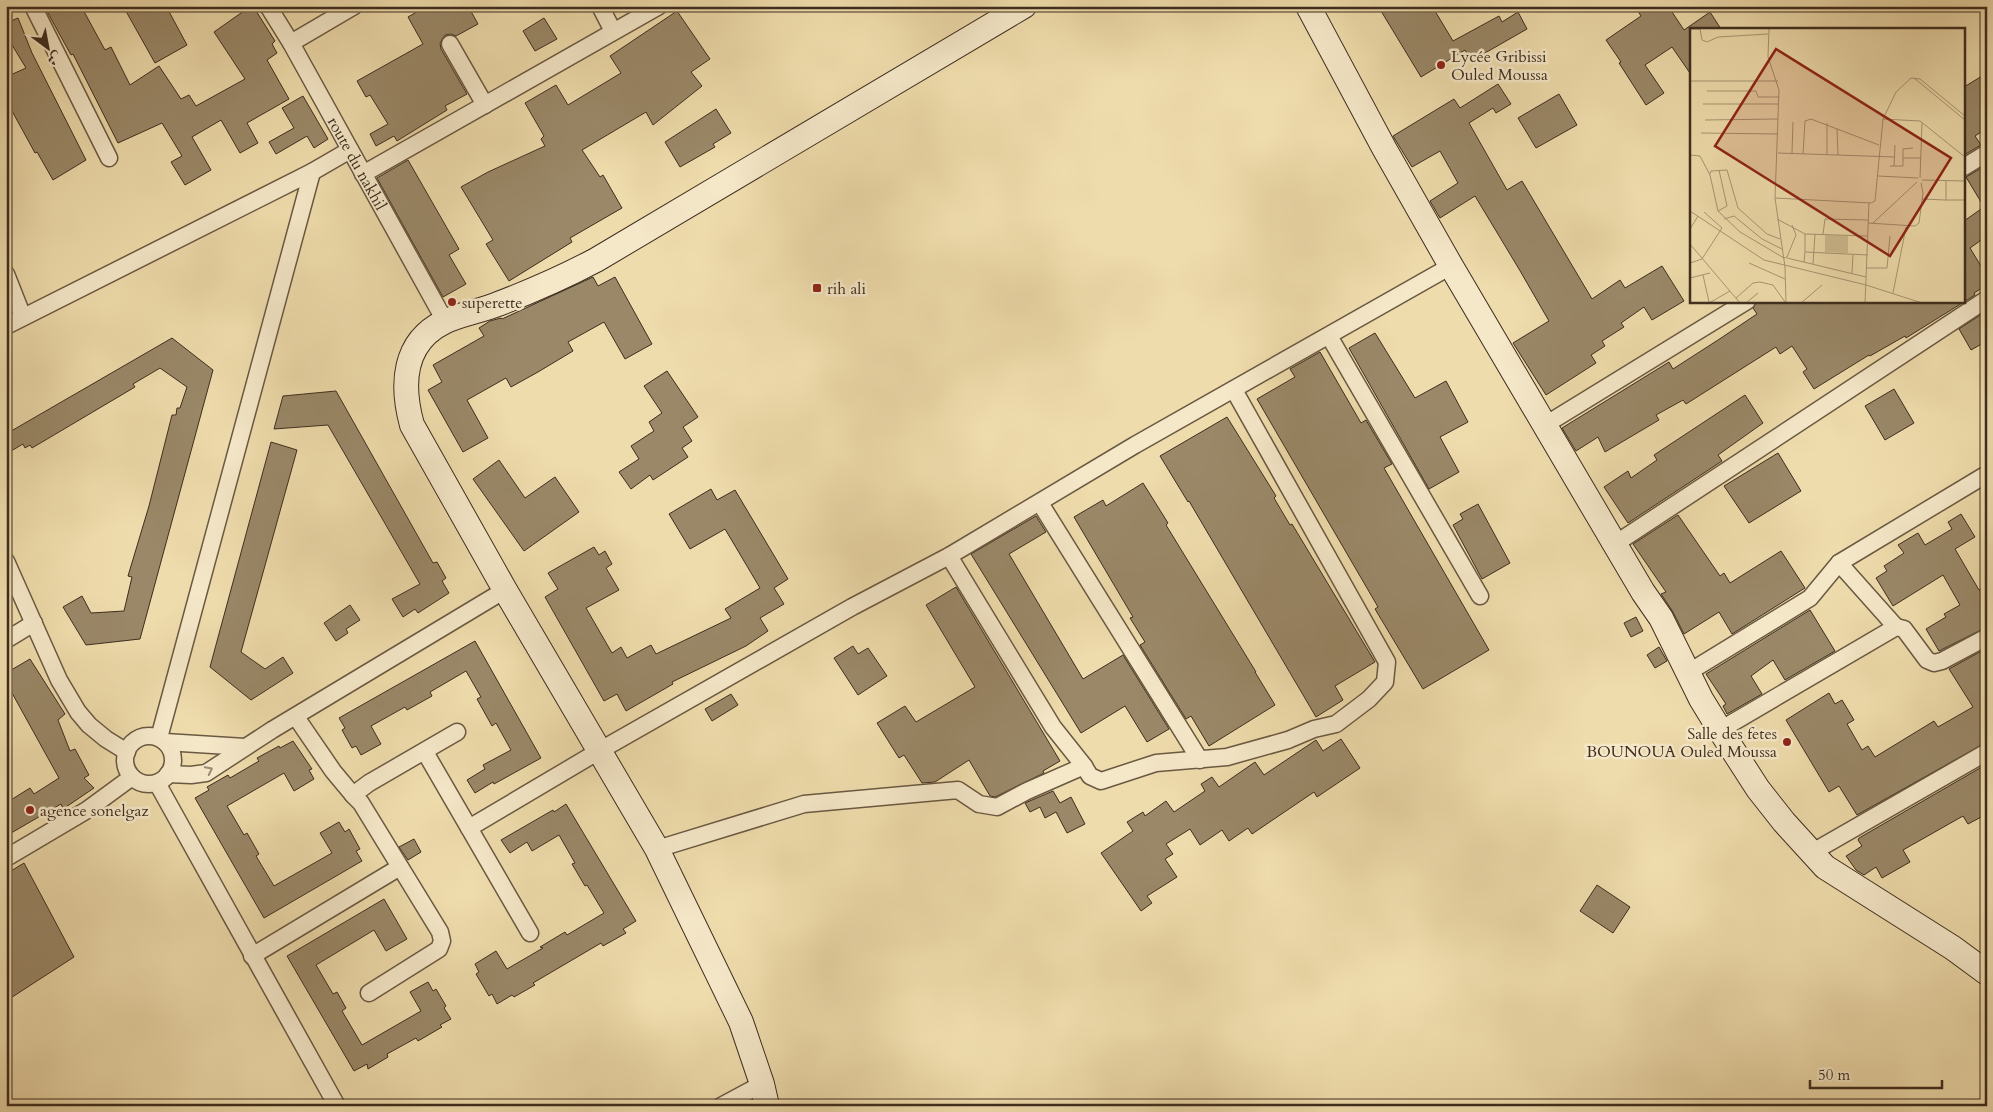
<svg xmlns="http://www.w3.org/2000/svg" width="1993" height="1112" font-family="Cardo,Amiri,serif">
  <rect width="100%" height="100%" fill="#efdcac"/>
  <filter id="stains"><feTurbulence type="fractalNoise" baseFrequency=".004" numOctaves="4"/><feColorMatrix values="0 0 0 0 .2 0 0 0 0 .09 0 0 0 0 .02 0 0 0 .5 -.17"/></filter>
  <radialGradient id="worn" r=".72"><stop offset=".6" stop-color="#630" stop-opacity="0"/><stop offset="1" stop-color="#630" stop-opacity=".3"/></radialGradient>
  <g fill="#9a8868" stroke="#3e2d1f">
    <path d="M44,6H81L105,50L111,47L130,85L159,66L181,99L189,95L196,106L245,79L214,32L251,6H253L275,41L272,44L277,53L267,60L289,99L247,123L258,143L240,153L221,120L192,137L211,170L185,185L171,162L182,156L162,123L118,143L73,54L71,55Z"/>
    <path d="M123,6H166L187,45L155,63Z"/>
    <path d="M427,6H468L478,24L456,36L451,34L445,35L440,43L441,49L467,94L445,106L447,110L397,141L394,136L376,146L370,134L388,124L370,95L366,97L357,81L423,44L408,17Z"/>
    <path d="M1378,6H1432L1453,41L1499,16L1502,22L1518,12L1527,29L1471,61L1465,50L1421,77Z"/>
    <path d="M1635,6H1668L1684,30L1710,12L1721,29H1692V76L1672,47L1645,65L1664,93L1646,105L1619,63L1621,62L1606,40L1641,16Z"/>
    <path d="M677,11L710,59L691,72L702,86L653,125L646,112L582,150L600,177L603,175L622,208L570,238L572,242L509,281L486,244L493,240L461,187L488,172L545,146L541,139L544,136L525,103L556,85L568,105L621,73L610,56Z"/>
    <path d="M18,18L32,53L86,160L53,180L37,152L35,153L6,100V77L26,68L6,35V23Z"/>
    <path d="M544,18L557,39L535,51L523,31Z"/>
    <path d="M1987,73V128L1975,136L1981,145L1964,155V87Z"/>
    <path d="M1498,84L1511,104L1496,113L1493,108L1469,123L1507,190L1522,181L1592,299L1620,280L1625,288L1662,266L1684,301L1652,320L1644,307L1621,323L1624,327L1602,341L1605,346L1591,355L1596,363L1546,395L1513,343L1549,321L1519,269L1475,196L1440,218L1430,201L1458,183L1440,151L1412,167L1393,136L1454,99L1460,108Z"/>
    <path d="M1559,94L1577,125L1536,148L1518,118Z"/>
    <path d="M303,96L328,139L314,148L307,136L276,154L269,142L294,128L282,108Z"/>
    <path d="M716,109L731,133L713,144L715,147L680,167L665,142Z"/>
    <path d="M408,160L459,249L449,255L466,284L443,297L377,178Z"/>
    <path d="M1987,165V236L1970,248L1987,276V285L1974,293L1975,295L1906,338L1905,336L1870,356L1869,355L1814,389L1803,372L1807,369L1792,346L1780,354L1776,347L1686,404L1683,400L1656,415L1659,420L1605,452L1598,437L1576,451L1562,428L1669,362L1673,369L1718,340L1757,314L1753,308L1757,301H1964V221L1984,207L1966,177Z"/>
    <path d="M593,277L598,286L615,277L652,344L625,359L604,322L568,342L573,351L538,372L511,387L506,378L467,400L488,438L463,452L428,390L442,382L433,365L484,336L479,328L490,321L501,318L502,319Z"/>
    <path d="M1985,312L1987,315V341L1971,350L1959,329Z"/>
    <path d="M1375,333L1415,398L1446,381L1468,422L1440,437L1459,472L1429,489L1349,348Z"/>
    <path d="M172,338L213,370L140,639L86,645L63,607L82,596L91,613L124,611L132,577L128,576L149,506L172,415H176L177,408H180L187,387L160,368L133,384L135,387L32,448L30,445L25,448L23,444L6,454V434Z"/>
    <path d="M1320,352L1361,423L1366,420L1392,464L1384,468L1489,650L1423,689L1375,609L1378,607L1257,399L1295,377L1290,369Z"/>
    <path d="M667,371L698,417L683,427L692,441L682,448L688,457L653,480L650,475L631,489L619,472L639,459L631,446L654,431L649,422L662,413L644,386Z"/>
    <path d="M1894,389L1914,423L1885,440L1865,406Z"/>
    <path d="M336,391L433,563L437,562L446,578L442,581L449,593L418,613L415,609L403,617L392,599L420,584L328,425L274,429L283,396Z"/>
    <path d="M1745,395L1763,423L1718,455L1722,461L1628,523L1604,487L1628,471L1631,478L1657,460L1654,455Z"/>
    <path d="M1227,417L1276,496L1274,498L1290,525L1292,524L1375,662L1335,686L1343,700L1316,717L1189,501L1188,502L1160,456Z"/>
    <path d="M271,442L297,450L241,652L265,669L283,657L293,673L251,700L210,667Z"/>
    <path d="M1778,453L1801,491L1749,523L1724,486Z"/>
    <path d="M499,460L525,498L555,477L579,512L524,551L473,479Z"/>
    <path d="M1143,483L1168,523L1166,525L1256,672H1255L1275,705L1209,746L1191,716L1186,719L1140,645L1145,642L1130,618L1133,617L1074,517L1103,500L1106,506Z"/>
    <path d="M711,489L717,500L735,490L788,579L774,588L784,604L760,618L768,631L746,646L672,682L673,684L626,711L617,694L604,701L545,597L558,589L548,573L594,547L599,555L605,551L612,564L606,568L619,590L586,608L612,653L621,647L627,658L651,645L656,654L731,618L725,609L760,588L725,529L690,549L669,514Z"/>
    <path d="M1478,504L1510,563L1482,579L1453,525L1463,519L1460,514Z"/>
    <path d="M1961,514L1975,537L1955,549L1979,590L1987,586V627L1939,651L1926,629L1946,617L1944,614L1960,605L1943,575L1893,606L1876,578L1887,571L1884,566L1904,553L1898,545L1918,533L1925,545L1952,529L1948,522Z"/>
    <path d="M1678,515L1720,576L1724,573L1730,583L1781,551L1805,588L1732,634L1719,612L1684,634L1673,612L1661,594L1666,592L1633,544Z"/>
    <path d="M1036,516L1046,532L1009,554L1083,679L1123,655L1169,729L1147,742L1125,706L1081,733L971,554Z"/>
    <path d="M956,587L1060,761L1043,771L1044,773L995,797L990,796L969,760L935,782L922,783L904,755L899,758L877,723L905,706L916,722L975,687L926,605Z"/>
    <path d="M350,605L360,620L346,629L348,633L336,641L324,623Z"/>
    <path d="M1810,610L1835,651L1785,680L1773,660L1751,676L1762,694L1727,714L1723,706L1726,704L1706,674Z"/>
    <path d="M1636,617L1643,631L1631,637L1624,623Z"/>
    <path d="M475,641L541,758L494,784L493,782L475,793L467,780L485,769L483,765L511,750L496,723L492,726L477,699L481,697L466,671L430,692L432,696L407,710L405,707L371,726L381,744L361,755L356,746L352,748L342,730L345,728L339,718Z"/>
    <path d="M853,646L858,654L868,648L887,676L858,695L834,658Z"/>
    <path d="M1659,647L1667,661L1655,668L1647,655Z"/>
    <path d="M1987,648V742L1857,815L1839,786L1829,792L1786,720L1829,693L1835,704L1842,700L1854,720L1847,724L1862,750L1868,746L1875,757L1934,721L1938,727L1973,707L1949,669Z"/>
    <path d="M30,659L65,714L58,720L70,751L75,749L89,775L84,778L94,788L63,809L61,804L6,836V803L30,788L34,794L59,778L12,693L6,697V673Z"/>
    <path d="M731,694L738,705L712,721L705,709Z"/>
    <path d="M1341,739L1360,768L1317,797L1314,792L1252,834L1248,828L1229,841L1222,830L1200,845L1190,829L1166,844L1173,854L1165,859L1177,877L1147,896L1152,903L1141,911L1101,853L1133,831L1127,822L1143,812L1145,816L1166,801L1174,812L1205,791L1201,784L1212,777L1219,787L1255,762L1264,775L1316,740L1323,751Z"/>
    <path d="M293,741L312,769L309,770L314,779L294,791L284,773L227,806L244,835L247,833L259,854L256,856L274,886L332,853L320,833L339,822L345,832L349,829L360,849L356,851L362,861L264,918L195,798L209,790L207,787L228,775L230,778L259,761L257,758L279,746L280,748Z"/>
    <path d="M1987,764V814L1968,824L1963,816L1903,850L1910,862L1882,878L1876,867L1864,875L1856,870L1846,856L1862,846L1858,840L1859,838Z"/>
    <path d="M1053,791L1060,803L1071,797L1085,824L1067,833L1056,812L1045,818L1040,807L1030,812L1025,803Z"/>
    <path d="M566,804L636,921L623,929L626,933L603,946L601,943L533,983L535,985L514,997L512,995L497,1004L492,994L489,996L476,974L479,972L475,964L496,951L507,969L543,948L540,947L565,932L567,935L604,913L587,885L585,886L572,864L575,863L559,835L532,851L527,842L510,853L501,840L553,810L554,812Z"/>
    <path d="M414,839L421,852L408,860L399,847Z"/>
    <path d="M24,863L74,957L6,1001V874Z"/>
    <path d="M1597,885L1630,907L1613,933L1580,911Z"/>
    <path d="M384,899L407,939L386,951L374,930L316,965L333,994L337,992L346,1008L342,1011L362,1045L421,1011L410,992L428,982L433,991L436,989L446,1006L444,1008L451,1019L440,1025L442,1027L418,1041L416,1038L387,1054L388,1057L368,1069L367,1064L354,1071L287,956Z"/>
  </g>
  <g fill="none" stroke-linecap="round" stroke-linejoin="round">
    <g stroke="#6a5942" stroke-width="19">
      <g id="street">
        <path d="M33,6L109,158"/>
        <path id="s1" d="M268,6L291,43L445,321"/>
        <path d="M600,6L613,31"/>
        <path d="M291,43L354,6"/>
        <path d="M450,44L485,105"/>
        <path d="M1964,167L1987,153"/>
        <path d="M363,174L659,6"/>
        <path d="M6,274L23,317"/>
        <path d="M6,326L312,172L350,150"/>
        <path d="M1329,336L1480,596"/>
        <path d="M1545,425L1747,301"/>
        <path d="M1040,503L1200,760"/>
        <path d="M1615,544L1987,299"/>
        <path d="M949,556L1053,727L1084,766"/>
        <path d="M6,561L59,680L78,712L89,725L106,739L127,752"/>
        <path d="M1839,563L1896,627"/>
        <path d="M6,640L34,623"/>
        <path d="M1689,672L1810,598L1839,563L1987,474"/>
        <path d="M296,717L333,771L353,795"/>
        <path d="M1720,730L1896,627L1904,629L1927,660L1934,663L1942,661L1987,637"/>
        <circle cx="149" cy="760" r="24"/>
        <path d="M159,738L312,172"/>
        <path d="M165,742L245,747"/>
        <path d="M425,752L530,933"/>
        <path d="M168,774L191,775L206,773L272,730L505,590"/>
        <path d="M157,783L337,1106"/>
        <path d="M469,828L599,751L852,607L949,556L1135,445L1451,266"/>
        <path d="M657,849L804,804L958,790L979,804L997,807L1027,791L1084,766L1090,776L1101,781L1156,763L1227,757L1288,740L1314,729L1336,724L1369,699L1385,682L1387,662L1234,390"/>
        <path d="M1811,853L1987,752"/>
        <path d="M6,858L87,810L132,777"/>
        <path d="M252,956L400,867"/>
        <path d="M369,993L439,949L442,941L440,932L361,803L353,795L369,783L457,732"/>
        <path d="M721,1106L762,1084"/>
      </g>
    </g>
    <g stroke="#3e2d1f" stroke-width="26">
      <g id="secondary">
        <path d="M1308,6L1384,148L1451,266L1643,592L1661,618L1701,699L1720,730L1758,789L1784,822L1825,867L1953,948L1987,973"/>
        <path d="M767,1106L762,1084L741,1022L657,849L505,590L412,425C401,385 403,342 444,322C460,314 481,311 498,304C532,291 564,277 596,260L1024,6"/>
      </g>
    </g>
    <use href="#street" stroke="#f5e8c9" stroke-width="16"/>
    <use href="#secondary" stroke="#f5e8c9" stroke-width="24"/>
  </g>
  <defs><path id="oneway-chevron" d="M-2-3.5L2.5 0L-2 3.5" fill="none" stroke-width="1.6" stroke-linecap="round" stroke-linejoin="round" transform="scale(1.25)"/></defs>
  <use stroke="#9a8a74" href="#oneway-chevron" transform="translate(209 770) rotate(-27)"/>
  <g fill="#8f2418" stroke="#f5e8c9" stroke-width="2">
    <circle cx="1441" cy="65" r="5"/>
    <rect x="812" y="283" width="10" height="10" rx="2.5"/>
    <circle cx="452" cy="302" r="5"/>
    <circle cx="1787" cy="742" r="5"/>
    <circle cx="30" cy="810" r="5"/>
  </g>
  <g text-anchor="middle" stroke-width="5" stroke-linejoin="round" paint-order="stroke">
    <g font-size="16" fill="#3e2d1f" stroke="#f5e8c9" text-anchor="start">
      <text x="1451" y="62">Lycée Gribissi<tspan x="1451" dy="18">Ouled Moussa</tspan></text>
      <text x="827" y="294">rih ali</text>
      <text x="462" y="308">superette</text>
      <text x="1777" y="739" text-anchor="end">Salle des fetes<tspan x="1777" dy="18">BOUNOUA Ouled Moussa</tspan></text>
      <text x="40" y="816">agence sonelgaz</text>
    </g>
    <g font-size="16" fill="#3e2d1f" stroke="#f5e8c9">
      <text dy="6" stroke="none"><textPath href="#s1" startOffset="181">route du nakhil</textPath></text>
    </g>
  </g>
  <g transform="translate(1690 28)">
    <rect width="275" height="275" fill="#efdcac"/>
    <path d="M135,207L158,208V225L135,224Z" fill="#d1be94"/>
    <path fill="none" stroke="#a89674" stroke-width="1" d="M79,0L78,29L89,62L85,170L95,239L96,275M0,1H10L12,12L17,14L28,9L78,6M224,50L275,92M0,53H88M17,63H66L68,69H89M13,76H89M193,91L230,93L275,129M15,92L88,91M147,101L148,127M11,105L88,106M88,125L205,129M102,125L103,94M113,126L115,93L121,91L189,117M137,126V95M0,127L10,128L20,147L28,183L37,178L29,142M213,130H231M200,138H213V121L223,120M204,138L205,117M20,146L21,143L37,142L48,180L77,206L90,211M188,148L228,150M230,150L232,95M232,152L275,153M256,152V172H275M85,170L181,175L185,173L193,91L206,64L221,50L230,51L275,88M232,171L256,172M0,183L74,232L176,257L232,275M28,183L50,204L94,230L97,229L106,207L102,197M34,191L44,188L72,211L92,221M87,191L115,206L177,208M178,195L225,198L229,195L233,165L231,155M183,195L227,154M0,201L8,188M133,206L135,191L178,192M0,216L50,275M115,224V206M97,230L176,249M114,234L115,224L178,227M0,235L12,231L32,200L14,184M59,235L95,251M123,236L125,206M177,240H197L200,208M162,245L163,227M13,247L19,274M0,250L20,245M203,265L216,199M46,270L63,255L70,254L83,257L95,274M19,275L40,263M56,275L68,265M111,275L132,257M175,275L179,175"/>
    <path fill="#8f2418" fill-opacity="0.15" stroke="#8f2418" stroke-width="2.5" d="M86,21L261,130L200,228L25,118Z"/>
    <rect width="275" height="275" fill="none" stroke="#3e2d1f" stroke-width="2.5"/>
  </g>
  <rect width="1993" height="1112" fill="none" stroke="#efdcac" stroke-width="25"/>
  <rect x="8" y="8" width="1978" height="1097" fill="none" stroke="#3e2d1f" stroke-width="2.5"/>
  <rect x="12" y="12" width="1968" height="1087" fill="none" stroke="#3e2d1f"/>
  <g transform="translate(48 48) rotate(148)" stroke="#f5e8c9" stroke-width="4" paint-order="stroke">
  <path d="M0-4L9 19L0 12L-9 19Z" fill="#3e2d1f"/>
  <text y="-8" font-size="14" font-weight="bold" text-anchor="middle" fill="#3e2d1f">ش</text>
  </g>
  <path d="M1810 1080v8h132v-8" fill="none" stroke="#3e2d1f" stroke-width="2.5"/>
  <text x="1818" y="1080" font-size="15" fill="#3e2d1f" stroke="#f5e8c9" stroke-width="4" paint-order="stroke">50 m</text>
  <rect width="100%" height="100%" filter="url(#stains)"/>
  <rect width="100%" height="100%" fill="url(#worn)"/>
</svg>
